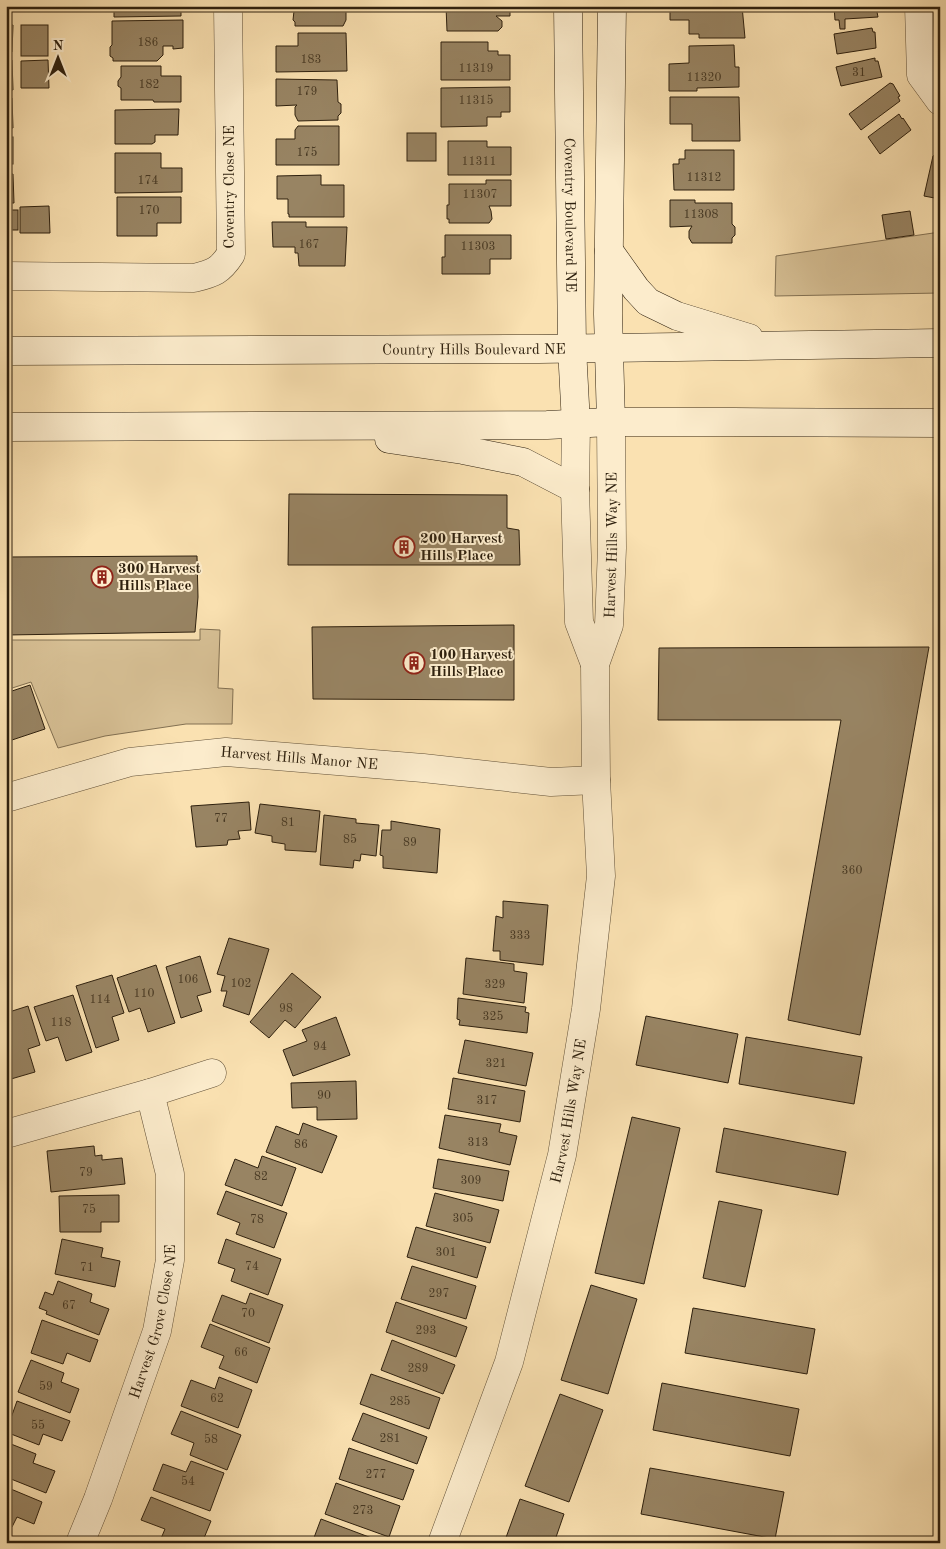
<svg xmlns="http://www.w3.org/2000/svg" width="946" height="1549" font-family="'Old Standard TT',serif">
  <rect width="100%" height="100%" fill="#fae1b1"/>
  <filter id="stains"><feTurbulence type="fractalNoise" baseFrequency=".004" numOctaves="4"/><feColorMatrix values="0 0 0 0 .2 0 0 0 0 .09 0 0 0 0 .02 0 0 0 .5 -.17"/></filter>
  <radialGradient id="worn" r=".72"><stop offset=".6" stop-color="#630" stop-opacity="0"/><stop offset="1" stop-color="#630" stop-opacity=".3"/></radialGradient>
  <g fill="#d7c095" stroke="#827052">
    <path d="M940,232V293L775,296L776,256Z"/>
    <path d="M200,629L220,630L218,688L233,689L232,724H186L105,736L58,748L31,682L6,690V640H200Z"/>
  </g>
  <g fill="#988463" stroke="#2e200e">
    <rect x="21" y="6" width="28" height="5"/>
    <path d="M114,6H181V16L114,17Z"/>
    <path d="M273,6H343L346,12V20L343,26H295V22L293,20L294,11H273Z"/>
    <path d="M446,6H510V16H496L502,21V27L498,31H447Z"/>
    <path d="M670,6H742L745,38H699V34H689V20H670Z"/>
    <path d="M834,6H876L877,10H875L877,12L878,17L845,19V29H840L839,20H835Z"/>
    <path d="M183,20V48L173,49V46H163V55L157,61H113V58L110,56V47L112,45V21Z"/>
    <path d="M6,25H13L12,52H6Z"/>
    <rect x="21" y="25" width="27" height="31"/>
    <path d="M872,28L873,32H875L876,48L837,54L834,34Z"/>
    <path d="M298,33H346L347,71L276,72V46H298Z"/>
    <path d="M441,42H488V51H498V55H510V80H441Z"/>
    <path d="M734,45L735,67H739V87L697,88V91H669V64L689,63V46Z"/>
    <path d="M875,58V61H878L882,77L841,86L836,67Z"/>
    <path d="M6,60H12L13,90H6Z"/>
    <path d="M48,60L49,88H21V61Z"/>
    <path d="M121,66H161V76H181V102H154L153,100H121V88L118,86V81L121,77Z"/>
    <path d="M276,79L337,80L338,102L341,104V113L338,116V120L298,121L295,115V107L297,105L276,106Z"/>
    <path d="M890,83L893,84L900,96L898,97L900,101L861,130L849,114Z"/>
    <path d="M510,87V112H501V117H487V126L441,127V88Z"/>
    <path d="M670,97H739L740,141H692V124H670Z"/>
    <path d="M6,98H12L13,128H6Z"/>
    <path d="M179,109L178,135H155V142L152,144H115V110Z"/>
    <path d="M899,114L902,119L903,118L911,130L880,154L868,137Z"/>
    <path d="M298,126H339V165H276V139H295V130Z"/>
    <rect x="407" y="133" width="29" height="28"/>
    <rect x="6" y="137" width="7" height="27"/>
    <path d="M448,141H487V147H511V175H448Z"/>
    <path d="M685,150H734V190H674L673,164H679V159H685Z"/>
    <path d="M115,153H161V168H182V192L115,193Z"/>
    <path d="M935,155L940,156V199L924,196L933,156Z"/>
    <path d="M6,174H13L14,203H6Z"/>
    <path d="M321,175V185H344V217H289V214H288V199H277V176Z"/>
    <path d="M486,180H511V206H489L491,211L492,219L489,223H449V219H447V205H449V184H486Z"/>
    <path d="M117,197H181V223H157V236H117Z"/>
    <path d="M670,200H695V203H732V224L735,227V235L732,238V243H692L689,238V231L692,226L670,227Z"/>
    <path d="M49,206L50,233H20V207Z"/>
    <rect x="6" y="210" width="12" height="20"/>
    <path d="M910,211L914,235L886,239L882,215Z"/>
    <path d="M272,222H306V227H347L345,266H299L298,253H295V247H273Z"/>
    <path d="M445,235H511V259H490V274H442V257H445Z"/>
    <path d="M289,494L507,495V528L519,530L520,565H288Z"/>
    <path d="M197,556L198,597L195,632L6,635V557Z"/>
    <path d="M514,625V700L313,699L312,627Z"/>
    <path d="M929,647L860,1035L788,1020L841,720H658L659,648Z"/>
    <path d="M30,685L45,729L6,742V693Z"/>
    <path d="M249,802L251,830L238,831L240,839L228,840L227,845L196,847L191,806Z"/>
    <path d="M260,804L320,811L316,852L285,850V844L272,842V836L255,833Z"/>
    <path d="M324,815L356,819V823L379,825L376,856L361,854L360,861L354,860L353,868L320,865Z"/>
    <path d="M391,821L440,829L437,873L383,868V856L380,855L382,830H391Z"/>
    <path d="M503,901L548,905L543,965L500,960V951H493L496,916L503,918Z"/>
    <path d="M229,938L269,949L249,1015L223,1006L227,991H221L225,976L217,974Z"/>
    <path d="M200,956L211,992L197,996L202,1011L181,1018L166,967Z"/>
    <path d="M466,958L514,964V971L527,973L524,1003L463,994Z"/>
    <path d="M156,965L175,1023L148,1032L140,1008L129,1012L117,978Z"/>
    <path d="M292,973L321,997L295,1028L285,1020L269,1038L250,1022Z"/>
    <path d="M112,975L124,1013L112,1017L119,1040L96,1048L76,986Z"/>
    <path d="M73,995L92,1052L66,1061L58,1037L46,1041L34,1007Z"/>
    <path d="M458,998L526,1007L525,1012L529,1013L527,1033L459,1025L460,1020L457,1019Z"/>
    <path d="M28,1006L40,1045L28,1049L35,1072L11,1079L6,1063V1013Z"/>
    <path d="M646,1016L738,1034L728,1083L636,1065Z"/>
    <path d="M336,1017L350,1055L293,1076L283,1050L307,1041L302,1030Z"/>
    <path d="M746,1037L862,1057L854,1104L739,1084Z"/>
    <path d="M465,1040L533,1053L526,1086L458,1073Z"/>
    <path d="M453,1078L525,1091L520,1122L448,1109Z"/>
    <path d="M356,1081L357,1119L317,1120V1107L292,1108L291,1083Z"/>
    <path d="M445,1115L501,1124L499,1132L517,1136L510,1165L439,1148Z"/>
    <path d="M632,1117L680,1128L644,1284L595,1273Z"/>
    <path d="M303,1123L337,1136L322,1173L266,1152L276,1126L299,1135Z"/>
    <path d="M724,1128L846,1152L838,1195L716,1172Z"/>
    <path d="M94,1146L95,1156L102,1155V1160L122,1158L125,1184L51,1192L47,1151Z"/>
    <path d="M262,1156L296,1168L282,1206L225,1185L235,1159L258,1168Z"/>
    <path d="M438,1159L509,1171L503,1201L433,1188Z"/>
    <path d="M226,1191L287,1213L274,1248L236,1234L240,1223L217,1214Z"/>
    <path d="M435,1193L499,1210L490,1243L426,1226Z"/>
    <path d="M119,1195V1222H101V1232H60L59,1196Z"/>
    <path d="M719,1201L762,1210L745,1287L703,1278Z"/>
    <path d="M416,1227L486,1247L477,1278L407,1257Z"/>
    <path d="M62,1239L103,1248L101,1257L120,1261L115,1287L55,1274Z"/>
    <path d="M226,1239L281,1259L268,1295L231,1281L235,1269L218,1263Z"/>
    <path d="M412,1266L476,1286L466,1319L401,1299Z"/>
    <path d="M58,1281L92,1294L90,1302L109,1309L99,1335L46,1314L47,1311L39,1308L45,1292L53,1295Z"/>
    <path d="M591,1285L637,1299L608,1394L561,1380Z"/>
    <path d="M250,1293L283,1305L269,1343L212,1321L222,1295L246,1304Z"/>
    <path d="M396,1302L467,1327L456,1357L386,1332Z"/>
    <path d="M693,1308L815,1329L807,1374L685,1353Z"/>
    <path d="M42,1320L98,1340L90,1362L67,1353L63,1364L31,1353Z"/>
    <path d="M210,1324L270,1348L257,1383L219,1368L224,1356L201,1347Z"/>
    <path d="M392,1340L455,1365L443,1394L381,1370Z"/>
    <path d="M31,1360L64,1373L61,1382L79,1389L70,1413L18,1392Z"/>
    <path d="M371,1374L440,1398L429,1429L360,1404Z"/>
    <path d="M219,1377L252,1390L238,1428L181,1406L191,1380L215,1389Z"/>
    <path d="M662,1383L799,1409L790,1456L653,1430Z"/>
    <path d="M560,1394L603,1410L569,1502L525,1486Z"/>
    <path d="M17,1401L70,1421L62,1441L43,1434L39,1445L6,1432Z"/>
    <path d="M181,1411L241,1435L227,1470L190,1455L194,1443L171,1434Z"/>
    <path d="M363,1413L427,1437L417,1464L352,1440Z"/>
    <path d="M6,1442L36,1454L33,1463L55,1471L46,1493L6,1477Z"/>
    <path d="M349,1448L414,1470L403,1500L339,1479Z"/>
    <path d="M191,1461L224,1473L210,1511L153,1490L163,1464L186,1472Z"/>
    <path d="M650,1468L784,1492L775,1539L641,1514Z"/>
    <path d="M336,1483L400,1506L389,1537L325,1514Z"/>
    <path d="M6,1487L42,1502L34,1524L17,1517L12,1527L6,1525Z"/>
    <path d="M151,1497L211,1521L202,1543H165L160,1541L165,1529L141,1520Z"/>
    <path d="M520,1499L564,1514L554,1543H504Z"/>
    <path d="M321,1519L385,1543H312Z"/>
  </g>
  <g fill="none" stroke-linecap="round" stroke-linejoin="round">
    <g stroke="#615037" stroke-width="29">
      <g id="street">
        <path d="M919,6L921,75L940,101"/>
        <path d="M6,276L194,278C214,273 220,271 231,254L228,6"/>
        <path d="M576,424L575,489L579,622L595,664"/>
        <path id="s1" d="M6,798L130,762L226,752L423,768L551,782L596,780"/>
        <path d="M6,1134L150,1093L212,1073"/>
        <path id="s2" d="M80,1543L98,1499L157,1331L170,1260V1174L150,1093"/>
        <path id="s3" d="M442,1543L509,1362L562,1155L586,1009L601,876L596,780L595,664L609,625L612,548L611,422"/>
      </g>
    </g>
    <g stroke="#2e200e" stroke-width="29">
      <g id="secondary">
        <path id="s4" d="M568,6L572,348L576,424"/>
        <path d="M609,251L636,289L648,302L677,316L749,338"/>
        <path id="s5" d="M6,351L539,349L940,343"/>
        <path d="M611,422L608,314L612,6"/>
        <path d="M6,427L547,425L611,422H733L940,423"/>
        <path d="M389,439L463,450L523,462L575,489"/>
      </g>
    </g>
    <use href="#street" stroke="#fceccc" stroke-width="28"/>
    <use href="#secondary" stroke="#fceccc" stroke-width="28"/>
  </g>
  <defs>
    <g id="building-ring" transform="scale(1.125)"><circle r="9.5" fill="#fceccc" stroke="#8f2418" stroke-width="1.5"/><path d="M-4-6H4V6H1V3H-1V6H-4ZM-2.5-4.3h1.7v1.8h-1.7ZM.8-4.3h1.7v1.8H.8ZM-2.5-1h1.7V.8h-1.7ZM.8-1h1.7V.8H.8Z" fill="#8f2418"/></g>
  </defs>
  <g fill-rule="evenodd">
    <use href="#building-ring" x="404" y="547"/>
    <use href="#building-ring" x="102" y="577"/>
    <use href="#building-ring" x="414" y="663"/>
  </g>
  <g text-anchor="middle" stroke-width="4" stroke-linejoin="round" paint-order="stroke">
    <g font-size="12" fill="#483923">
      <text x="148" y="46">186</text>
      <text x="311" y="63">183</text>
      <text x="476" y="72">11319</text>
      <text x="859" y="76">31</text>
      <text x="704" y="81">11320</text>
      <text x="149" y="88">182</text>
      <text x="307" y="95">179</text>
      <text x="476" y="104">11315</text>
      <text x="307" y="156">175</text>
      <text x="479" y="165">11311</text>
      <text x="704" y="181">11312</text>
      <text x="148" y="184">174</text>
      <text x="480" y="198">11307</text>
      <text x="149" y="214">170</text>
      <text x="701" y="218">11308</text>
      <text x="309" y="248">167</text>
      <text x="478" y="250">11303</text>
      <text x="221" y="822">77</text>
      <text x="288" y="826">81</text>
      <text x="350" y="843">85</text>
      <text x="410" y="846">89</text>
      <text x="852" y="874">360</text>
      <text x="520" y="939">333</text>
      <text x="188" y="983">106</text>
      <text x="241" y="987">102</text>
      <text x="495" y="988">329</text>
      <text x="144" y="997">110</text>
      <text x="100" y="1003">114</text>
      <text x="286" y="1012">98</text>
      <text x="493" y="1020">325</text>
      <text x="61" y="1026">118</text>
      <text x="320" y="1050">94</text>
      <text x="496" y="1067">321</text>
      <text x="324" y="1099">90</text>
      <text x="487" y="1104">317</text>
      <text x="478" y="1146">313</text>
      <text x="301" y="1148">86</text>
      <text x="86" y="1176">79</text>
      <text x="261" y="1180">82</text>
      <text x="471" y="1184">309</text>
      <text x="89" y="1213">75</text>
      <text x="463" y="1222">305</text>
      <text x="257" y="1223">78</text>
      <text x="446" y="1256">301</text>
      <text x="252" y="1270">74</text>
      <text x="87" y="1271">71</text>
      <text x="439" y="1297">297</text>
      <text x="69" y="1309">67</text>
      <text x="248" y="1317">70</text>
      <text x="426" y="1334">293</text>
      <text x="241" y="1356">66</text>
      <text x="418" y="1372">289</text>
      <text x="46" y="1390">59</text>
      <text x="217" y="1402">62</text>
      <text x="400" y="1405">285</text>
      <text x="38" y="1429">55</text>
      <text x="390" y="1442">281</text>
      <text x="211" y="1443">58</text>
      <text x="376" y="1478">277</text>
      <text x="188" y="1485">54</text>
      <text x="363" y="1514">273</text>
    </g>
    <g font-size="15" fill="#2e200e" stroke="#fceccc">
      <text transform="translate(229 187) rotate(-90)" y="5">Coventry Close NE</text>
      <text dy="5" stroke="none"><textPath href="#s4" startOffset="209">Coventry Boulevard NE</textPath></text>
      <text dy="5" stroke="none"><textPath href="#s5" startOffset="468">Country Hills Boulevard NE</textPath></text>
      <text dy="5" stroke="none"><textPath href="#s3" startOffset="1022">Harvest Hills Way NE</textPath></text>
      <text dy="5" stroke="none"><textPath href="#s1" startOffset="299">Harvest Hills Manor NE</textPath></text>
      <text dy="5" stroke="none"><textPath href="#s3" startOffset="451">Harvest Hills Way NE</textPath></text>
      <text dy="5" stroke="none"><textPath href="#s2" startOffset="234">Harvest Grove Close NE</textPath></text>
    </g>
    <g font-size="15" font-weight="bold" fill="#2e200e" stroke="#fceccc" text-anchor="start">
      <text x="420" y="543">200 Harvest<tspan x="420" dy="17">Hills Place</tspan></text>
      <text x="118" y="573">300 Harvest<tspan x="118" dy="17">Hills Place</tspan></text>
      <text x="430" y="659">100 Harvest<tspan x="430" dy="17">Hills Place</tspan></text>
    </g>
  </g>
  <rect width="946" height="1549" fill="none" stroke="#fae1b1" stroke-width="25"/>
  <rect x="8" y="8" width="931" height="1534" fill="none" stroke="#2e200e" stroke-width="2.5"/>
  <rect x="12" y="12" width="921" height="1524" fill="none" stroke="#2e200e"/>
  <g transform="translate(58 58)" stroke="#fceccc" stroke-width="4" paint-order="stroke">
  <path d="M0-4L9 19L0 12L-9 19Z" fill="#2e200e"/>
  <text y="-8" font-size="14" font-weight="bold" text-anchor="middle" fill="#2e200e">N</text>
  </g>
  <rect width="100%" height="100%" filter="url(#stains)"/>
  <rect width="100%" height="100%" fill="url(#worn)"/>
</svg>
